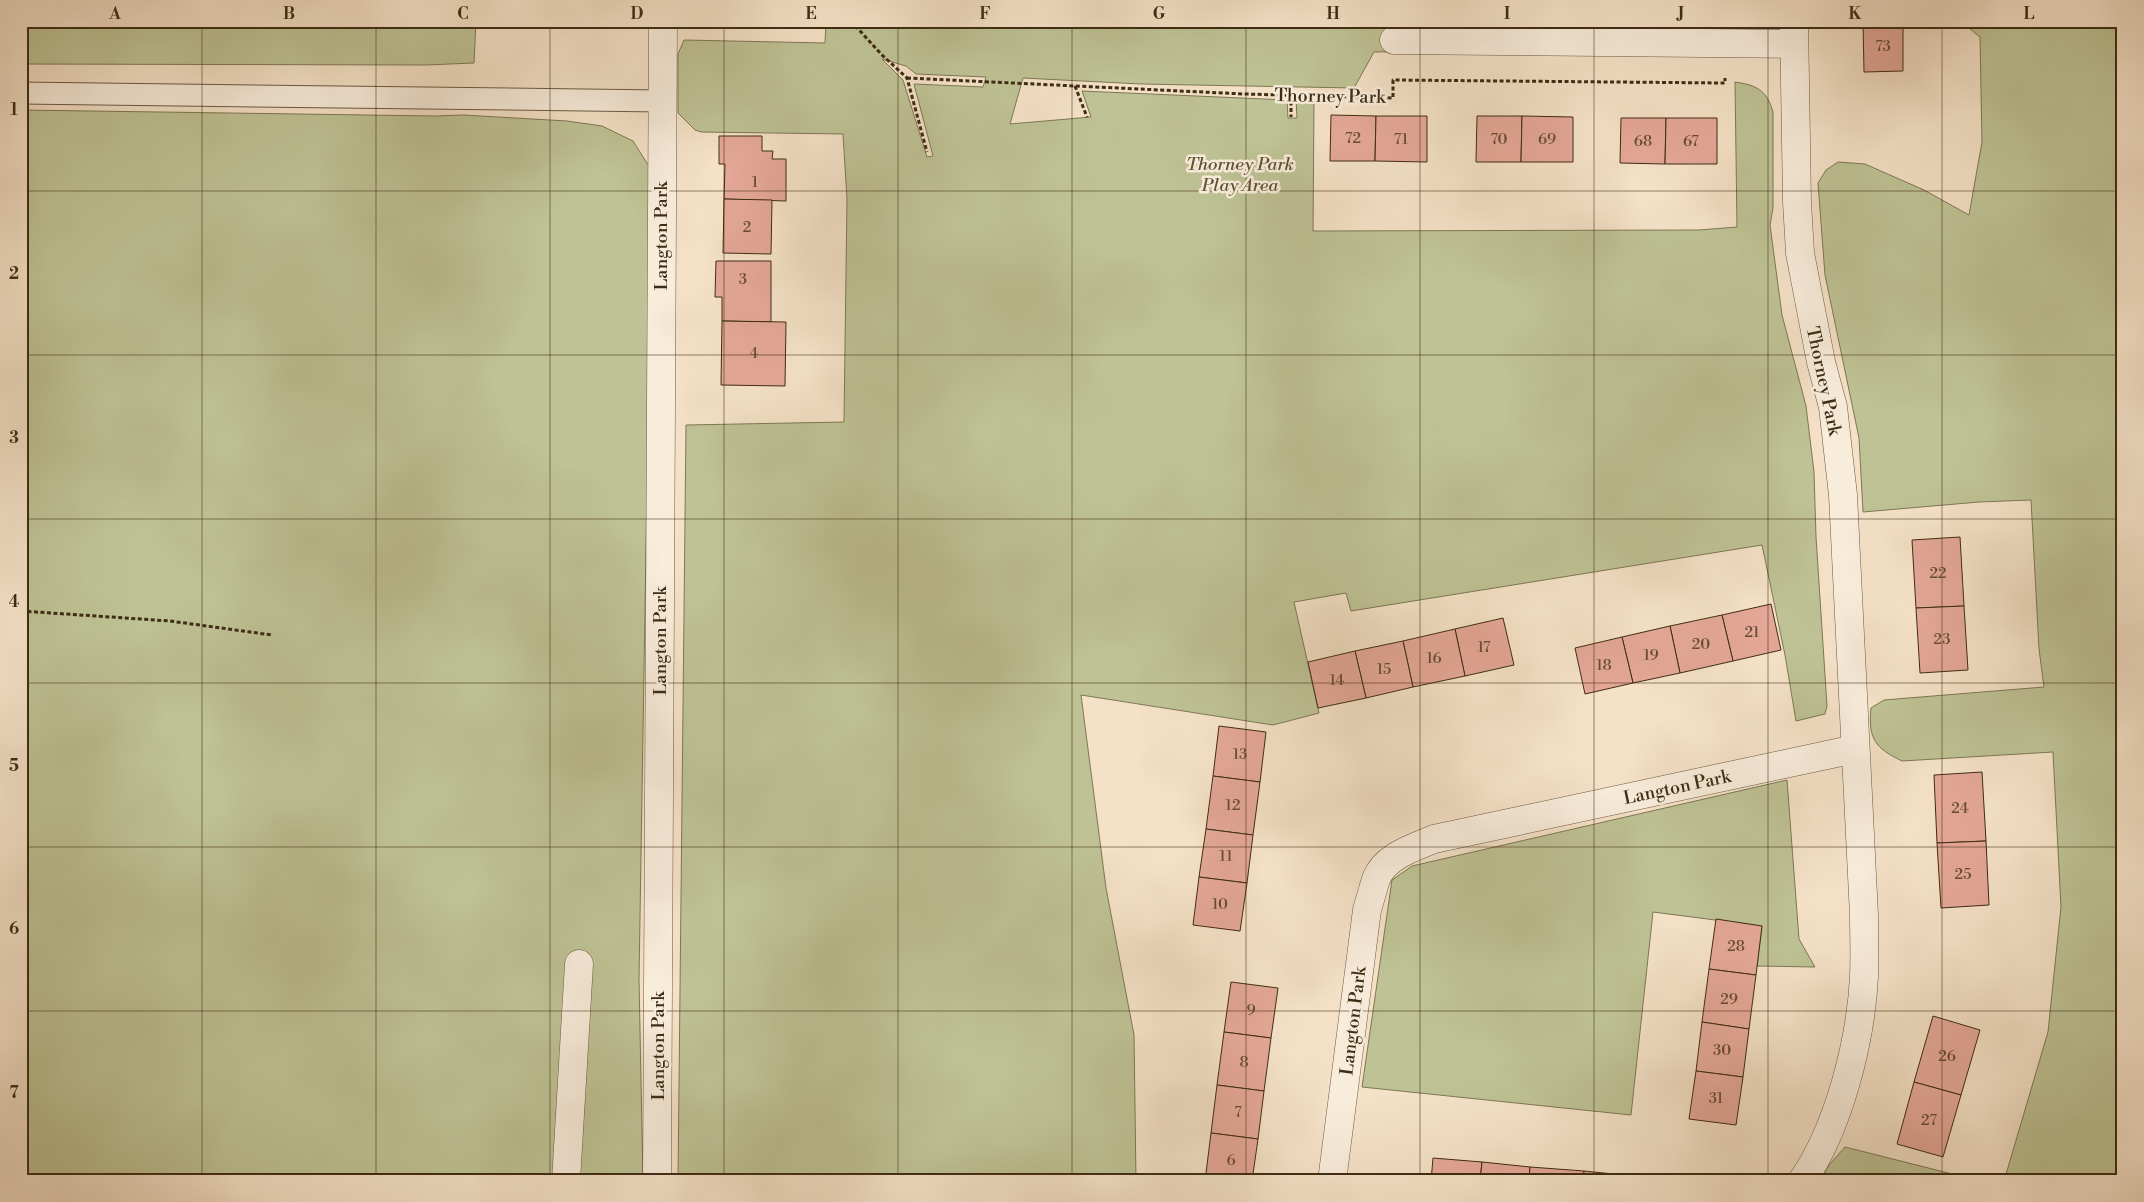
<svg xmlns="http://www.w3.org/2000/svg" width="2144" height="1202" font-family="'Libre Bodoni',serif">
  <rect width="100%" height="100%" fill="#f4e1c7"/>
  <filter id="stains"><feTurbulence type="fractalNoise" baseFrequency=".004" numOctaves="4"/><feColorMatrix values="0 0 0 0 .2 0 0 0 0 .09 0 0 0 0 .02 0 0 0 .5 -.17"/></filter>
  <radialGradient id="worn" r=".72"><stop offset=".6" stop-color="#630" stop-opacity="0"/><stop offset="1" stop-color="#630" stop-opacity=".3"/></radialGradient>
  <g fill="#bec294" stroke="#7e7754" fill-rule="evenodd">
    <path d="M21,21H476L474,63L426,65L21,64Z"/>
    <path d="M826,21H1756L1752,31L1493,50L1374,52L1354,88L1141,84L1023,78L1010,124L1091,117L1082,91L1287,100L1288,118H1297L1296,99H1314L1313,231L1699,230L1737,227L1735,82C1756,85 1767,90 1773,112V208L1770,225L1782,315L1806,406L1814,472L1816,537L1827,706L1825,714L1796,721L1785,655L1762,545L1351,611L1346,593L1294,602L1319,713L1273,725L1081,695L1106,888L1134,1035L1136,1181H678L686,425L844,422L847,199L843,134L701,132L695,130L678,113V54L684,40L825,43ZM882,59L906,66L916,74L986,77L983,87L914,84L933,156L927,157L903,80Z"/>
    <path d="M1960,21H2123V1181H2004L2048,1032L2061,907L2053,752L1902,761C1875,748 1868,739 1871,708L1884,700L2044,687L2039,649L2031,500L1979,502L1863,512L1859,438L1825,275L1818,183L1826,170L1838,162L1865,164L1924,190L1969,215L1982,142L1980,37Z"/>
    <path d="M21,110L436,116L463,115L567,121L602,126L633,141L650,168L648,425L639,979L643,1181H21Z"/>
    <path d="M1787,780L1799,939L1815,967L1757,966L1762,926L1653,912L1631,1115L1362,1087L1392,880L1412,866Z"/>
    <path d="M1845,1147L1980,1181H1819L1829,1165Z"/>
  </g>
  <g fill="#e4a797" stroke="#3e2c14">
    <path d="M1863,21H1903V71L1864,72Z"/>
    <path d="M1331,115L1376,116L1375,161H1330Z"/>
    <path d="M1376,116H1427V162L1375,161Z"/>
    <path d="M1477,116H1522L1521,162H1476Z"/>
    <path d="M1522,116L1573,117V162H1521Z"/>
    <path d="M1621,118H1666L1665,164L1620,163Z"/>
    <path d="M1666,118H1717V164H1665Z"/>
    <path d="M719,136H762V151H773L772,159H786V201L724,199L725,164H719Z"/>
    <path d="M724,199L772,200L771,254L723,253Z"/>
    <path d="M716,261H771V322L722,321V297H715Z"/>
    <path d="M722,321L786,322L785,386L721,385Z"/>
    <path d="M1960,537L1964,606L1916,608L1912,540Z"/>
    <path d="M1771,604L1781,650L1733,661L1722,615Z"/>
    <path d="M1964,606L1968,670L1920,673L1916,608Z"/>
    <path d="M1722,615L1733,661L1680,673L1670,626Z"/>
    <path d="M1503,618L1514,665L1465,676L1455,629Z"/>
    <path d="M1670,626L1680,673L1633,683L1622,637Z"/>
    <path d="M1455,629L1465,676L1413,687L1403,641Z"/>
    <path d="M1622,637L1633,683L1585,694L1575,648Z"/>
    <path d="M1403,641L1413,687L1366,698L1355,651Z"/>
    <path d="M1355,651L1366,698L1318,708L1308,662Z"/>
    <path d="M1219,726L1266,732L1260,782L1213,776Z"/>
    <path d="M1982,772L1986,841L1937,843L1934,775Z"/>
    <path d="M1213,776L1260,782L1253,835L1206,829Z"/>
    <path d="M1206,829L1253,835L1247,883L1199,877Z"/>
    <path d="M1986,841L1989,905L1941,908L1937,843Z"/>
    <path d="M1199,877L1247,883L1240,931L1193,925Z"/>
    <path d="M1716,919L1762,926L1756,975L1709,969Z"/>
    <path d="M1709,969L1756,975L1749,1029L1702,1022Z"/>
    <path d="M1231,982L1278,988L1271,1038L1224,1032Z"/>
    <path d="M1933,1016L1980,1030L1961,1095L1914,1082Z"/>
    <path d="M1702,1022L1749,1029L1743,1077L1696,1071Z"/>
    <path d="M1224,1032L1271,1038L1264,1091L1217,1085Z"/>
    <path d="M1696,1071L1743,1077L1736,1125L1689,1119Z"/>
    <path d="M1914,1082L1961,1095L1943,1157L1897,1144Z"/>
    <path d="M1217,1085L1264,1091L1258,1139L1211,1133Z"/>
    <path d="M1211,1133L1258,1139L1252,1181H1205Z"/>
    <path d="M1433,1158L1482,1162L1480,1181H1431Z"/>
    <path d="M1482,1162L1530,1167L1529,1181H1480Z"/>
    <path d="M1530,1167L1584,1171L1583,1181H1529Z"/>
    <path d="M1584,1171L1633,1176V1181H1583Z"/>
  </g>
  <g fill="none" stroke-linecap="round" stroke-linejoin="round">
    <g stroke="#6c5941" stroke-width="23">
      <path id="lane" d="M21,93L662,101"/>
    </g>
    <g stroke="#6c5941" stroke-width="29">
      <g id="street">
        <path d="M1794,21L1797,202L1800,253L1821,362L1833,407L1843,495L1864,915C1864,935 1865,955 1864,976C1861,1040 1839,1128 1802,1181"/>
        <path d="M1394,40L1794,44"/>
        <path d="M566,1181L579,964"/>
        <path d="M657,1181L663,21"/>
        <path d="M1332,1181L1367,910C1370,900 1373,889 1376,879C1385,856 1413,848 1434,839L1855,749"/>
      </g>
    </g>
    <g stroke="#3e2c14" stroke-width="3" stroke-dasharray="4 2.5" stroke-linecap="butt">
      <path d="M851,21L881,54L907,78L927,152"/>
      <path d="M907,78L1244,94L1393,98V80L1725,83V78"/>
      <path d="M1075,86L1087,117"/>
      <path d="M1291,95V117"/>
      <path d="M21,611L170,621L272,635"/>
    </g>
    <use href="#lane" stroke="#f8ecdb" stroke-width="21"/>
    <use href="#street" stroke="#f8ecdb" stroke-width="28"/>
  </g>
  <path fill="none" stroke="#3e2c14" stroke-width="1" stroke-opacity="0.55" d="M202,21V1181M376,21V1181M550,21V1181M724,21V1181M898,21V1181M1072,21V1181M1246,21V1181M1420,21V1181M1594,21V1181M1768,21V1181M1942,21V1181M21,191H2123M21,355H2123M21,519H2123M21,683H2123M21,847H2123M21,1011H2123"/>
  <g text-anchor="middle" stroke-width="5" stroke-linejoin="round" paint-order="stroke">
    <g font-size="15" fill="#684b35">
      <text x="1883" y="51">73</text>
      <text x="1353" y="143">72</text>
      <text x="1401" y="144">71</text>
      <text x="1499" y="144">70</text>
      <text x="1547" y="144">69</text>
      <text x="1643" y="146">68</text>
      <text x="1691" y="146">67</text>
      <text x="755" y="187">1</text>
      <text x="747" y="232">2</text>
      <text x="743" y="284">3</text>
      <text x="754" y="358">4</text>
      <text x="1938" y="578">22</text>
      <text x="1752" y="637">21</text>
      <text x="1942" y="644">23</text>
      <text x="1701" y="649">20</text>
      <text x="1484" y="652">17</text>
      <text x="1651" y="660">19</text>
      <text x="1434" y="663">16</text>
      <text x="1604" y="670">18</text>
      <text x="1384" y="674">15</text>
      <text x="1337" y="685">14</text>
      <text x="1240" y="759">13</text>
      <text x="1233" y="810">12</text>
      <text x="1960" y="813">24</text>
      <text x="1226" y="861">11</text>
      <text x="1963" y="879">25</text>
      <text x="1220" y="909">10</text>
      <text x="1736" y="951">28</text>
      <text x="1729" y="1004">29</text>
      <text x="1251" y="1015">9</text>
      <text x="1722" y="1055">30</text>
      <text x="1947" y="1061">26</text>
      <text x="1244" y="1067">8</text>
      <text x="1716" y="1103">31</text>
      <text x="1238" y="1117">7</text>
      <text x="1929" y="1125">27</text>
      <text x="1231" y="1165">6</text>
    </g>
    <g font-size="18" fill="#3e2c14" stroke="#f8ecdb">
      <text transform="translate(1330 96) rotate(1)" y="6">Thorney Park</text>
      <text transform="translate(661 236) rotate(-90)" y="6">Langton Park</text>
      <text transform="translate(1824 381) rotate(78)" y="6">Thorney Park</text>
      <text transform="translate(660 641) rotate(-90)" y="6">Langton Park</text>
      <text transform="translate(1677 787) rotate(-12)" y="6">Langton Park</text>
      <text transform="translate(1353 1021) rotate(-83)" y="6">Langton Park</text>
      <text transform="translate(658 1046) rotate(-90)" y="6">Langton Park</text>
    </g>
    <g font-size="18" font-style="italic" fill="#5e5234" stroke="#f8ecdb">
      <text x="1240" y="170">Thorney Park<tspan x="1240" dy="21">Play Area</tspan></text>
    </g>
  </g>
  <rect width="2144" height="1202" fill="none" stroke="#f4e1c7" stroke-width="55"/>
  <rect x="28" y="28" width="2088" height="1146" fill="none" stroke="#3e2c14" stroke-width="2"/>
  <g font-size="16" text-anchor="middle" font-weight="bold" fill="#3e2c14">
    <text x="115" y="19">A</text>
    <text x="289" y="19">B</text>
    <text x="463" y="19">C</text>
    <text x="637" y="19">D</text>
    <text x="811" y="19">E</text>
    <text x="985" y="19">F</text>
    <text x="1159" y="19">G</text>
    <text x="1333" y="19">H</text>
    <text x="1507" y="19">I</text>
    <text x="1681" y="19">J</text>
    <text x="1855" y="19">K</text>
    <text x="2029" y="19">L</text>
    <text x="14" y="115">1</text>
    <text x="14" y="279">2</text>
    <text x="14" y="443">3</text>
    <text x="14" y="607">4</text>
    <text x="14" y="771">5</text>
    <text x="14" y="934">6</text>
    <text x="14" y="1098">7</text>
  </g>
  <rect width="100%" height="100%" filter="url(#stains)"/>
  <rect width="100%" height="100%" fill="url(#worn)"/>
</svg>
